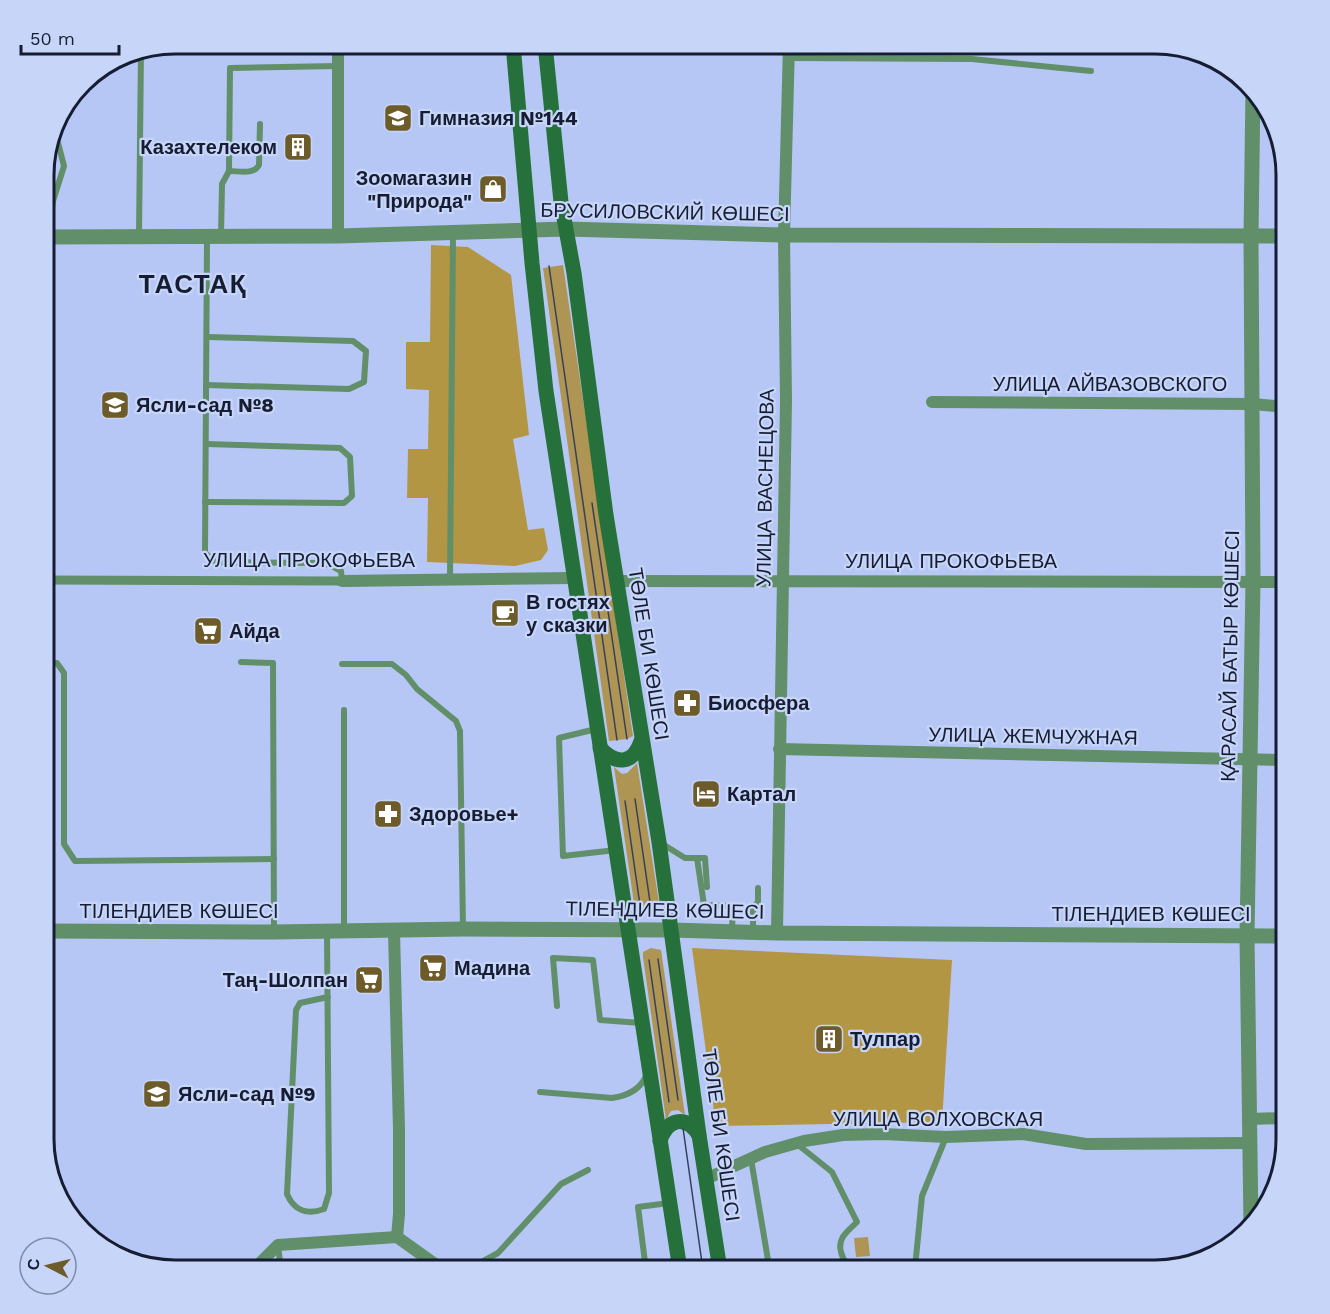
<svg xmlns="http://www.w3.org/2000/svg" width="1330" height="1314" font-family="'Work Sans',sans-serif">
  <rect width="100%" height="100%" fill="#b6c7f6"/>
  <g fill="#ae9554">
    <path d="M563,265L633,736L627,739L609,741L543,268Z"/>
    <path d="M637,763L660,909L635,910L614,767L622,774L627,773Z"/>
    <path d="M651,948L661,950L685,1115L678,1110L671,1111L666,1120L643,957V952Z"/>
    <path d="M868,1237L870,1256L856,1257L854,1238Z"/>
  </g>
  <g fill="#b39644">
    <path d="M431,245L468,247L511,275L529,435L513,439L528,530L544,528L548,550L541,560L515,566L427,562L428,498H407L408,449H428L429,390L406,389V342H430Z"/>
    <path d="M692,948L952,960L942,1122L716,1126Z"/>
  </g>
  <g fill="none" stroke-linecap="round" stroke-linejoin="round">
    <g stroke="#618f69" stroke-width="6">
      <path d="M789,58L972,59L1091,71"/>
      <path d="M229,171C239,171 254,175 259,165L260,124"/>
      <path d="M139,235L141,50"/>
      <path d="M221,236L222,184L229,171L230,68L338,66"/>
      <path d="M48,237L53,201L64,166L54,127"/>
      <path d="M207,238L205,553L215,562L318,563L330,565L341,571L342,581"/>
      <path d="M206,385L349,389L364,382L366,351L353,341L207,337"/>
      <path d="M205,502L344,503L352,496L350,457L340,448L206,444"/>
      <path d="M450,579L453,234"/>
      <path d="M241,662L273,663L274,932"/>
      <path d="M44,663H57L64,673V844L75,861L274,859"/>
      <path d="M342,664H392L406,675L417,689L456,721L460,731L463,929"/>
      <path d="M596,729L559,738L563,856L616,850"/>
      <path d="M661,843L685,858H705L707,887"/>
      <path d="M697,858L704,905L733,906L732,930"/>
      <path d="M344,930V710"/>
      <path d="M753,931V907L758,902V888"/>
      <path d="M327,932L329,1193L324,1209C308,1215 294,1211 287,1194L296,1010L300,1003L328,997"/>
      <path d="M557,1006L553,958L593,960L600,1020L641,1023"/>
      <path d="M540,1092L612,1098C626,1096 640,1090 646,1076"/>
      <path d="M797,1144L832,1172L857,1222C848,1231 837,1238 841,1252C847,1276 869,1268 887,1266C896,1265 906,1267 915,1268V1270"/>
      <path d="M751,1159L768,1260"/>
      <path d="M278,1245L281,1270"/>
      <path d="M915,1268L922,1196L946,1137"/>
      <path d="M467,1270L498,1253L561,1184L588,1170"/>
      <path d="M646,1270L638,1207L669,1203"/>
    </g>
    <path stroke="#618f69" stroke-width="9" d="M44,580L342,581"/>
    <g stroke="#618f69" stroke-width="12">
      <path d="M338,236V44"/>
      <path d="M932,402L1253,404L1286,407"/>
      <path d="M342,581L574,578"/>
      <path d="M616,581L1286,582"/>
      <path d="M779,749L1286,760"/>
      <path d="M394,931L399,1129V1214L397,1237"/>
      <path d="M777,933L786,401L784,235L789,44"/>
      <path d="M1248,1119L1286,1118"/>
      <path d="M706,1179L765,1152L804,1141L843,1135L883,1134L946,1137L1023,1134L1086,1144L1249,1143"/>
      <path d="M397,1237L439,1267L440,1270"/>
      <path d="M159,1267L230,1268L258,1265L278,1245L397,1237"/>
    </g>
    <g stroke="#618f69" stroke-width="15">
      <path d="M44,237L338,236L566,229L784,235L1286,236"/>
      <path d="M44,931L274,932L463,929L672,930L777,933L1286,936"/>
      <path d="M1251,1226L1247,936L1253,581L1251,236L1253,88"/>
    </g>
    <g stroke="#26713b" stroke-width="15">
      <path d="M513,44L532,263L546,391L680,1270"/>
      <path d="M545,44L561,202L574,273L606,515L659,842L699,1135L720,1270"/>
      <path d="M600,748C616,765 633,765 641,741"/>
      <path d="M660,1141C667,1119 685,1114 699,1135"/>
    </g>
    <g stroke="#37405b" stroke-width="1.5">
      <path d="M549,266L617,740"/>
      <path d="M592,503L627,739"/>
      <path d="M635,799L650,902"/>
      <path d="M625,801L640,905"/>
      <path d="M658,959L678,1100"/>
      <path d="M649,960L669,1102"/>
      <path d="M683,1128L703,1270"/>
    </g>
  </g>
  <defs>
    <g id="school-square" transform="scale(1.5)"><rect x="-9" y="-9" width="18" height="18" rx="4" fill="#6e5b2a" stroke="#c7d5f8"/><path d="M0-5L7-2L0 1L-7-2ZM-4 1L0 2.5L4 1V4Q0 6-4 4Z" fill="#fff"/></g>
    <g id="building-square" transform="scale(1.5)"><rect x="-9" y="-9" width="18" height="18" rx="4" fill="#6e5b2a" stroke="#c7d5f8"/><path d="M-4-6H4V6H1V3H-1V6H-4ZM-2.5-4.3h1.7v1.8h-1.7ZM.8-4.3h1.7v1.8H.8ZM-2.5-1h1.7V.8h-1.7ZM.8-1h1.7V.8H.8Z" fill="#fff"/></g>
    <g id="shop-square" transform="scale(1.5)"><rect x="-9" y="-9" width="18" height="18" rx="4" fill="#6e5b2a" stroke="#c7d5f8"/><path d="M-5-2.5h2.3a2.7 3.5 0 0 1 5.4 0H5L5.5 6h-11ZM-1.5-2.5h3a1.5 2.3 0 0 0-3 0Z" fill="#fff"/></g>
    <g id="cafe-square" transform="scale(1.5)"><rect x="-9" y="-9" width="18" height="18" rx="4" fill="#6e5b2a" stroke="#c7d5f8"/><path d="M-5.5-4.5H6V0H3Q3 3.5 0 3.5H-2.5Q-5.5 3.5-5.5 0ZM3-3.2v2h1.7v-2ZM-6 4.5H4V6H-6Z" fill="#fff"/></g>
    <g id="supermarket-square" transform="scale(1.5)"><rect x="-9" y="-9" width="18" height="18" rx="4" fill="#6e5b2a" stroke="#c7d5f8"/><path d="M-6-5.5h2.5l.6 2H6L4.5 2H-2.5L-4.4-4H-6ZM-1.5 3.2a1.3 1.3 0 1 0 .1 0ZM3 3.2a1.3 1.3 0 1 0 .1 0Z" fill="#fff"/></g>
    <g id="pharmacy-square" transform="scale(1.5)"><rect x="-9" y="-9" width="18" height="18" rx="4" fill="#6e5b2a" stroke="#c7d5f8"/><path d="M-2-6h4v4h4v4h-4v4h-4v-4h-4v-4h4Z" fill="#fff"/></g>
    <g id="hotel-square" transform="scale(1.5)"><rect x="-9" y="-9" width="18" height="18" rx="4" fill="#6e5b2a" stroke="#c7d5f8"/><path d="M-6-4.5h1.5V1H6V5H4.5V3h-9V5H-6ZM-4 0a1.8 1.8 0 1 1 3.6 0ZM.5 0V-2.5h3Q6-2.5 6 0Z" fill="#fff"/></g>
  </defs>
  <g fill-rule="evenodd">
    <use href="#school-square" x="398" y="118"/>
    <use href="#building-square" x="298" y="147"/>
    <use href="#shop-square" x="493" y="189"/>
    <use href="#school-square" x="115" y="405"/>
    <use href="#cafe-square" x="505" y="613"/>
    <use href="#supermarket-square" x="208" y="631"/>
    <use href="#pharmacy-square" x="687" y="703"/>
    <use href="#hotel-square" x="706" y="794"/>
    <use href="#pharmacy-square" x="388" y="814"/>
    <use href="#supermarket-square" x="433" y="968"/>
    <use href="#supermarket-square" x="369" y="980"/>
    <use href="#building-square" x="829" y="1039"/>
    <use href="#school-square" x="157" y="1094"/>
  </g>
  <g text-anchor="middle" stroke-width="4.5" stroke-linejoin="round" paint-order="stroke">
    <g font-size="20" font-weight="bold" fill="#161d33" stroke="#c7d5f8" text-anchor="start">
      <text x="419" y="125">Гимназия №144</text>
      <text x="277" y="154" text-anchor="end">Казахтелеком</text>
      <text x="472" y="185" text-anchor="end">Зоомагазин<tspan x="472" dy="23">"Природа"</tspan></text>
      <text x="136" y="412">Ясли-сад №8</text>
      <text x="526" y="609">В гостях<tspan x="526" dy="23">у сказки</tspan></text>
      <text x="229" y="638">Айда</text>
      <text x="708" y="710">Биосфера</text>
      <text x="727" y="801">Картал</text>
      <text x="409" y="821">Здоровье+</text>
      <text x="454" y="975">Мадина</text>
      <text x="348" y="987" text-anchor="end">Таң-Шолпан</text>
      <text x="850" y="1046">Тулпар</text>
      <text x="178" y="1101">Ясли-сад №9</text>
    </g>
    <g font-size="20" fill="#161d33" stroke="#c7d5f8">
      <text transform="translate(665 212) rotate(1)" y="7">БРУСИЛОВСКИЙ КӨШЕСІ</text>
      <text x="1110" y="391">УЛИЦА АЙВАЗОВСКОГО</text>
      <text transform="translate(765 488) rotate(-89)" y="7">УЛИЦА ВАСНЕЦОВА</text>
      <text x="309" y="567">УЛИЦА ПРОКОФЬЕВА</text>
      <text x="951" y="568">УЛИЦА ПРОКОФЬЕВА</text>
      <text transform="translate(649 654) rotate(81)" y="7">ТӨЛЕ БИ КӨШЕСІ</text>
      <text transform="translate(1230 656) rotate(-89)" y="7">ҚАРАСАЙ БАТЫР КӨШЕСІ</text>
      <text transform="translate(1033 736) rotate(1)" y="7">УЛИЦА ЖЕМЧУЖНАЯ</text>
      <text transform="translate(665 910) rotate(1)" y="7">ТІЛЕНДИЕВ КӨШЕСІ</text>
      <text x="179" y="918">ТІЛЕНДИЕВ КӨШЕСІ</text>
      <text x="1151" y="921">ТІЛЕНДИЕВ КӨШЕСІ</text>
      <text x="938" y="1126">УЛИЦА ВОЛХОВСКАЯ</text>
      <text transform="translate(721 1135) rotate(82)" y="7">ТӨЛЕ БИ КӨШЕСІ</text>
    </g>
    <g font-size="26" font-weight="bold" letter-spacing="1.5" fill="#161d33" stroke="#c7d5f8">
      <text x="193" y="293">ТАСТАҚ</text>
    </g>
  </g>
  <path d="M0 0H1330V1314H0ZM175 54H1155A121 121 0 0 1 1276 175V1139A121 121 0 0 1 1155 1260H175A121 121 0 0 1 54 1139V175A121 121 0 0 1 175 54Z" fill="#c7d5f8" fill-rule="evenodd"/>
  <path fill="none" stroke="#161d33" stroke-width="3" d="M175 54H1155A121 121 0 0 1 1276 175V1139A121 121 0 0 1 1155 1260H175A121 121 0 0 1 54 1139V175A121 121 0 0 1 175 54Z"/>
  <g transform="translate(48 1266) rotate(277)"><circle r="28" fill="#c7d5f8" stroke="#808ba9" stroke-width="1.5"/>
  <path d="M0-4.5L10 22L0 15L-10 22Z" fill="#6e5b2a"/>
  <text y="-9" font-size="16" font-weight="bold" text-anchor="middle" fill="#161d33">С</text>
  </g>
  <path d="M21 45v9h98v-9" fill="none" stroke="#161d33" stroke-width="3"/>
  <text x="30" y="45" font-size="18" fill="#161d33" stroke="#c7d5f8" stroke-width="4.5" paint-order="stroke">50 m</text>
</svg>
